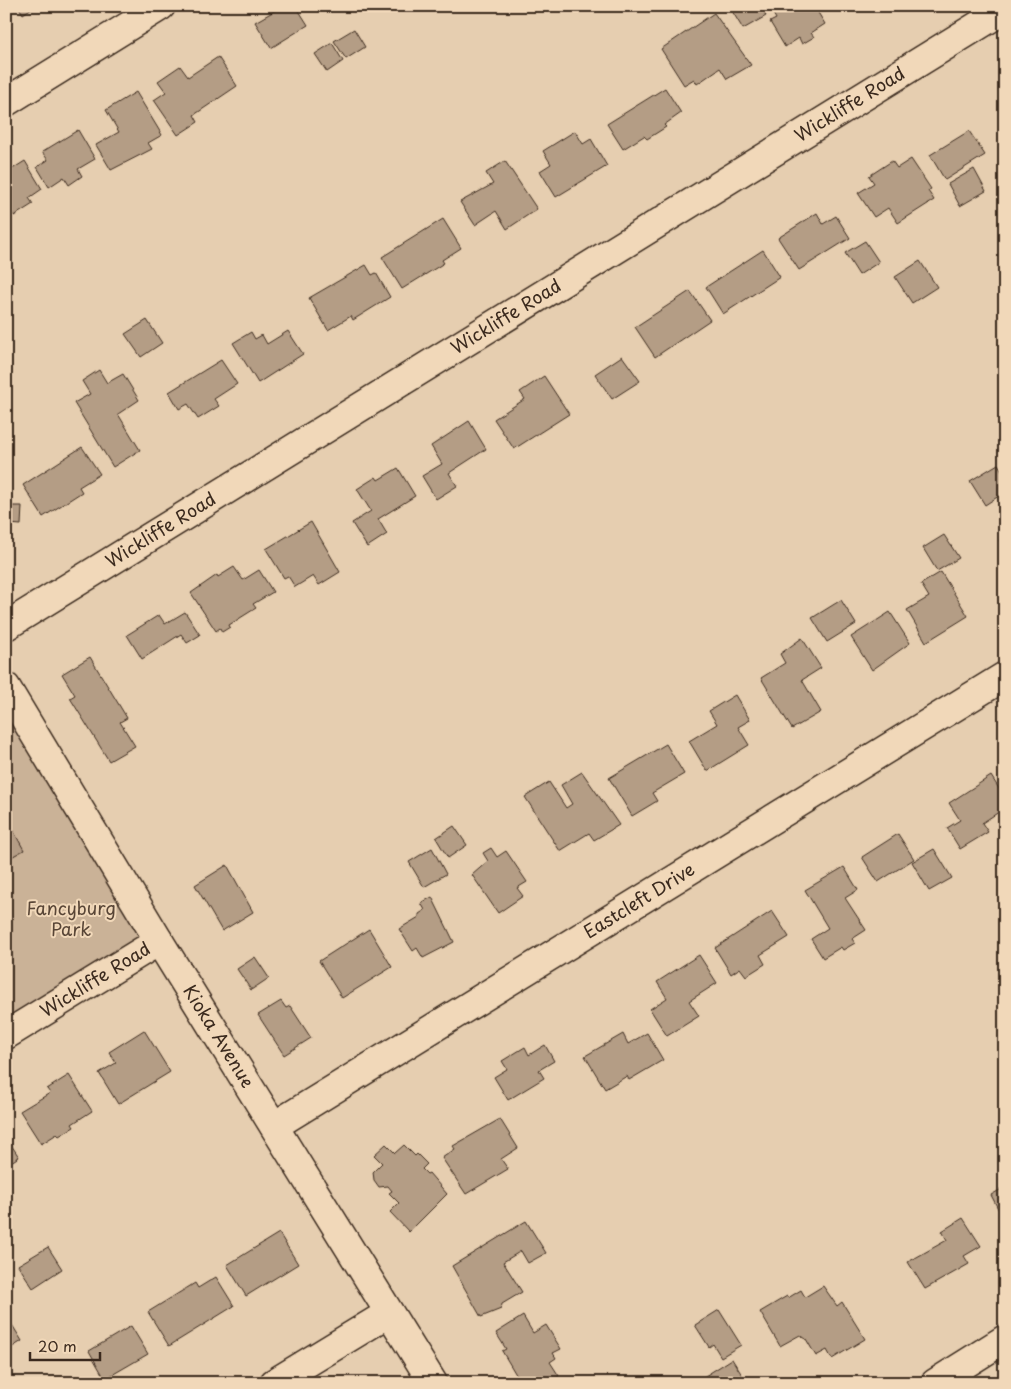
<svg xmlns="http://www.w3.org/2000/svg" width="1011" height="1389" font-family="'Playpen Sans',sans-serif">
  <rect width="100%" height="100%" fill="#e6ceb0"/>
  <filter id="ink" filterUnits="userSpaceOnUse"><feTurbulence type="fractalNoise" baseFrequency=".02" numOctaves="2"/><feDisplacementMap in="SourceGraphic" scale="10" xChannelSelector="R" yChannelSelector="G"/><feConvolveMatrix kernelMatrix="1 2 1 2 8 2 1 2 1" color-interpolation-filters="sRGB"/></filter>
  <g filter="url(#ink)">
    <path fill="#cab297" stroke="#826e5a" d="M6,687L159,941L6,1035Z"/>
    <g fill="#b49d85" stroke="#3b2a1e">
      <path d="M18,6H35L23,14Z"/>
      <path d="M283,6H296L308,25L271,48L255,22Z"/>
      <path d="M729,6H760L766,16L743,29Z"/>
      <path d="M769,6H814L825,24L811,33L814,37L802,44L799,38L785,47L770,22L776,19Z"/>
      <path d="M714,13L751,65L727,79L720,68L697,84L694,79L684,85L661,49Z"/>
      <path d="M6,14L12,23L6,27Z"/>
      <path d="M354,29L365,47L346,59L334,41Z"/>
      <path d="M332,43L343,61L327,72L315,54Z"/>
      <path d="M218,57L237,86L194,115L198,122L178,135L154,100L166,92L158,81L180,66L188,77Z"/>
      <path d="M665,88L681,113L664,125L666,127L647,139L644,136L623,149L607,124Z"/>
      <path d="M136,92L162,135L148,143L152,149L111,170L96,145L119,132L106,110Z"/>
      <path d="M78,130L95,159L78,169L82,176L69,185L64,177L49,187L37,167L48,160L42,152Z"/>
      <path d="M575,131L583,144L591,139L607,166L556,197L540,171L551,164L543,151Z"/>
      <path d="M969,131L985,155L945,180L930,155Z"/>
      <path d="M911,159L931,189L928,191L934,200L898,223L888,208L874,217L858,193L874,183L869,176L892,161L897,168Z"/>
      <path d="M25,161L42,189L29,198L33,204L14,216L10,209L6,212V173Z"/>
      <path d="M505,161L537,209L507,229L496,211L475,225L460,202L493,184L486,173Z"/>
      <path d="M974,169L986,191L960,206L948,184Z"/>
      <path d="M817,213L823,224L836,216L850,238L799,270L778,238Z"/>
      <path d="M443,219L461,248L442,260L444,263L402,289L382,257Z"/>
      <path d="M865,241L879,262L859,275L845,253Z"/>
      <path d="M763,250L780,277L723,314L706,287Z"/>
      <path d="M920,261L937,287L912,303L895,277Z"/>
      <path d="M366,265L372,275L376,273L390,297L353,320L351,316L328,330L309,298Z"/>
      <path d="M690,291L710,320L655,357L635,327Z"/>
      <path d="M147,320L162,343L141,357L125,334Z"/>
      <path d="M288,331L303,354L258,383L233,343L251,332L255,339L262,335L267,344Z"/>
      <path d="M622,356L640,381L612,399L595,374Z"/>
      <path d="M221,360L237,384L214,399L219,406L198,419L188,404L179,409L169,392Z"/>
      <path d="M99,370L107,383L123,374L139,400L118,414L140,450L113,467L74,403L90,394L82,381Z"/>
      <path d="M544,376L569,414L514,449L494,419L525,399L520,392Z"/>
      <path d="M469,421L486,449L449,473L457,486L436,499L422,476L442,464L431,446Z"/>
      <path d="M82,447L100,474L79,487L82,492L43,517L23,485Z"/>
      <path d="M998,464L1005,476V492L985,505L970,481Z"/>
      <path d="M398,468L415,496L378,519L387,534L367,547L352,523L371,511L357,489L376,477L378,480Z"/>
      <path d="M6,506H22L21,525L9,524L8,534H6Z"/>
      <path d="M311,522L340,572L319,585L313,576L295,587L288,576L284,578L266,549Z"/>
      <path d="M944,535L959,558L937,571L923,548Z"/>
      <path d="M1005,537V550L999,540Z"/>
      <path d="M234,567L243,580L259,570L273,592L253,604L256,608L229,625L230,627L222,632L220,628L216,631L191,593L217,575L218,577Z"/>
      <path d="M941,572L968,616L926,642L907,610L929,597L921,584Z"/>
      <path d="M841,600L856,624L827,642L812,618Z"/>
      <path d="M185,612L200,635L187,643L181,634L142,659L127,635L159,615L165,624Z"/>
      <path d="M890,612L910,643L872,670L851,637Z"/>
      <path d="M802,638L821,668L802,680L821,712L792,729L761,678L785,663L780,654Z"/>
      <path d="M90,657L127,718L120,722L135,746L109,761L70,698L75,695L62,674Z"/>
      <path d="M735,695L750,720L738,727L749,745L707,771L689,741L717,724L709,711Z"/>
      <path d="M666,744L684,774L652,793L657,801L632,816L609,778Z"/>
      <path d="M582,772L619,825L594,840L589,833L560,851L525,797L549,782L566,808L572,804L561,785Z"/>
      <path d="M991,776L1005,798V808L982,823L988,832L960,849L947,828L960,820L949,803Z"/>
      <path d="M6,809L12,818L6,821Z"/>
      <path d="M454,826L467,845L448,858L436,838Z"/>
      <path d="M6,829L13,830L24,850L6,860Z"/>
      <path d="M898,834L914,859L878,882L862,857Z"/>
      <path d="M432,848L446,874L424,887L409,862Z"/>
      <path d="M491,848L497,857L506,851L527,882L517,888L523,896L498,913L472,875L488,861L483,853Z"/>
      <path d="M934,849L952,878L929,891L912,862Z"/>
      <path d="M227,865L253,912L222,931L195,885Z"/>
      <path d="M844,867L858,890L845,898L866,930L852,939L855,943L843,950L841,947L823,958L811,939L828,928L805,890Z"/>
      <path d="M432,897L454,942L423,958L417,948L413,951L399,929L419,917V914L425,910L421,903Z"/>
      <path d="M772,911L789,937L760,955L765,964L746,976L740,968L731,974L715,948Z"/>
      <path d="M369,929L392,967L342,998L319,961Z"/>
      <path d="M699,955L717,983L689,1001L699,1016L667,1036L650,1009L667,998L657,982Z"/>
      <path d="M255,957L269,978L251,990L237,969Z"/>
      <path d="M281,1001L286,1008L290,1006L311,1038L284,1055L258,1015Z"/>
      <path d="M144,1030L170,1072L118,1104L99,1073L116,1063L109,1052Z"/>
      <path d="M647,1033L663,1060L629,1080L627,1076L605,1089L585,1056L623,1034L628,1044Z"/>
      <path d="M545,1045L554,1061L539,1070L544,1078L508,1100L494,1077L507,1069L502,1061L525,1047L529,1055Z"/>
      <path d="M69,1075L92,1111L72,1124L74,1127L59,1136L57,1134L41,1144L20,1111L50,1093L47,1089Z"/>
      <path d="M500,1119L518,1148L501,1159L508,1169L466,1194L442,1158L455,1149L453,1146Z"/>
      <path d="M6,1137L19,1157L6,1165Z"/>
      <path d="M386,1144L395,1153L404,1145L415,1156L417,1154L427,1164L422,1169L427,1174L429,1173L447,1194L409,1232L390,1212L399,1203L389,1193L392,1191L388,1186L379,1187L374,1180L373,1172L382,1163L374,1155Z"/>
      <path d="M1005,1187V1222L991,1195Z"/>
      <path d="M963,1218L981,1246L964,1256L969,1264L925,1289L908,1262L947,1240L942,1231Z"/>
      <path d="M526,1221L546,1253L528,1263L521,1251L503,1262L522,1292L502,1304L501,1309L481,1317L452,1266Z"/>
      <path d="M279,1233L298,1264L246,1296L227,1265Z"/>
      <path d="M48,1247L62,1269L33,1288L18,1265Z"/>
      <path d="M216,1277L234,1306L169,1346L148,1312L195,1283L198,1288Z"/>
      <path d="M823,1286L837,1306L842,1302L865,1339L832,1359L827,1350L816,1356L806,1339L800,1335L780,1346L760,1312L787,1296L788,1298L801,1290L805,1297Z"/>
      <path d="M719,1310L741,1345L721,1357L713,1344L709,1347L695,1325Z"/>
      <path d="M6,1315L22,1341L6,1351Z"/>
      <path d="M523,1316L533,1333L546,1325L561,1349L553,1353L556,1358L550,1362L559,1376L547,1383H521L502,1351L506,1349L496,1333Z"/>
      <path d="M131,1326L148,1354L105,1379L89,1351Z"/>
      <path d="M732,1359L747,1383H694Z"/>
    </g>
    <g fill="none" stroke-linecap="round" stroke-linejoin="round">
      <g stroke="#3b2a1e" stroke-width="31">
        <g id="minor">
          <path d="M6,102L161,6"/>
          <path id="s1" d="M6,626L1005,9"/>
          <path id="s2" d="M6,687L159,941L433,1383"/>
          <path id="s3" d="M6,1035L159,941"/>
          <path id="s4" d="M274,1126L1005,676"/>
          <path d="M274,1383L389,1313"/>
        </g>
      </g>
      <g stroke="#3b2a1e" stroke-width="31">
        <path id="major" d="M935,1383L1005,1339"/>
      </g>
      <use href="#minor" stroke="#f1d8b9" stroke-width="28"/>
      <use href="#major" stroke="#f1d8b9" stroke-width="28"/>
    </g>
  </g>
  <g text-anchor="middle" stroke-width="4" stroke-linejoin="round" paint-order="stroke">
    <g font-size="18" fill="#3b2a1e" stroke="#f1d8b9">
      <text dy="6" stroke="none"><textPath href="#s1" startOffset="992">Wickliffe Road</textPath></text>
      <text dy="6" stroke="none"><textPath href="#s1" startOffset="588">Wickliffe Road</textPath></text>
      <text dy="6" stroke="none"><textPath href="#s1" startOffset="182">Wickliffe Road</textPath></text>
      <text dy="6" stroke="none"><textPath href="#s4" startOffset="429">Eastcleft Drive</textPath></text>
      <text dy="6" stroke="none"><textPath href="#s3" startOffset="105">Wickliffe Road</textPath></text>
      <text dy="6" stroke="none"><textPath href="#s2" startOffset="409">Kioka Avenue</textPath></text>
    </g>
    <g font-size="18" fill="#584536" stroke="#f1d8b9">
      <text x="71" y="915">Fancyburg<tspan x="71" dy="21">Park</tspan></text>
    </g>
  </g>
  <rect width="1011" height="1389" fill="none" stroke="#f1d8b9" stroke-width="25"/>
  <rect x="12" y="12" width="986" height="1364" fill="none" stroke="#3b2a1e" stroke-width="2" filter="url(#ink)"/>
  <path d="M30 1352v8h70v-8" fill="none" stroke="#3b2a1e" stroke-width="2.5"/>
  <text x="38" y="1352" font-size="15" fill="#3b2a1e" stroke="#f1d8b9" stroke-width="4" paint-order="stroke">20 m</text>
</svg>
